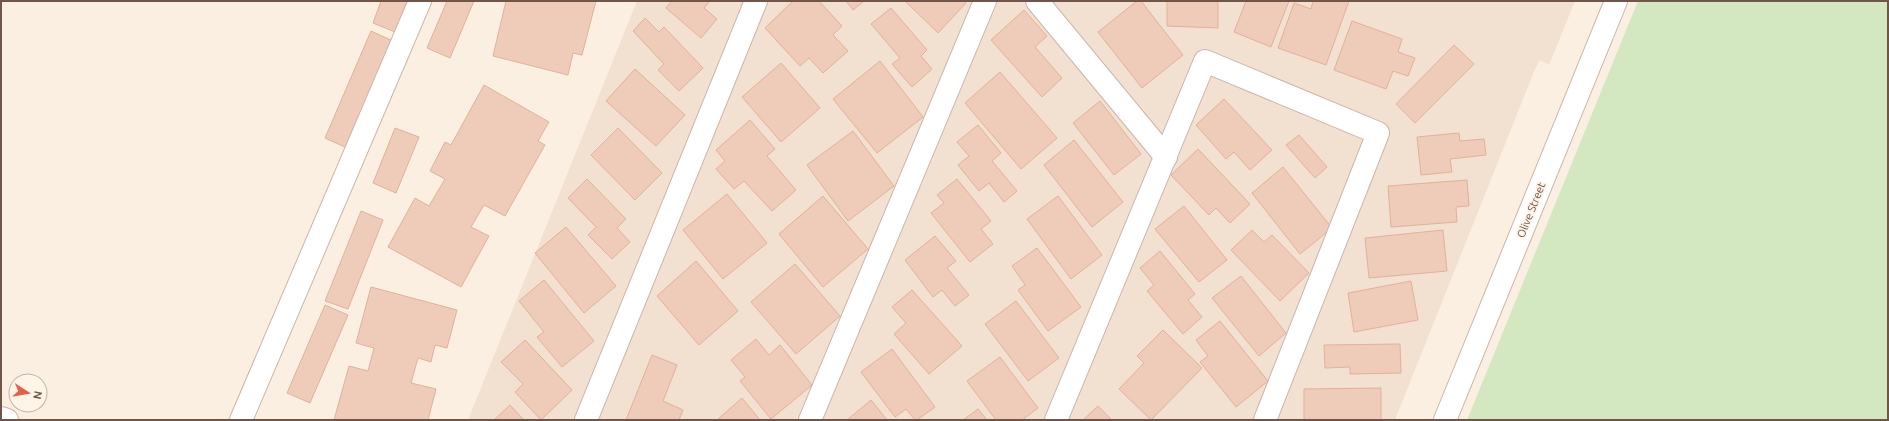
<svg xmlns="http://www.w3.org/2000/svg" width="1889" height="421" font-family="Ubuntu,sans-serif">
  <rect width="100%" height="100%" fill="#fbefe1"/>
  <path fill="#f2e0d0" d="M637,1H1575L1549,65L1540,60L1535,69L1395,420H468Z"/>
  <path fill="#d3e8c1" d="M1638,1H1888V420H1467Z"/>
  <g fill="#efccba" stroke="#e1b19b">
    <path d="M381,1H407L395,32L373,23Z"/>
    <path d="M447,1H474L450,58L427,48Z"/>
    <path d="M506,1H596L582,55L573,53L568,75L493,56Z"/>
    <path d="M672,1H710L704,8L717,19L701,38L666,8Z"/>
    <path d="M793,1H819L842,26L833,35L848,51L823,73L809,58L800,66L765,28Z"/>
    <path d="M846,1H864L853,10Z"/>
    <path d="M905,1H964L966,3L938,33Z"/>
    <path d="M1137,1H1141L1183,55L1142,88L1098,32Z"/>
    <path d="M1167,1H1218V28L1167,26Z"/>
    <path d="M1246,1H1289L1271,47L1234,32Z"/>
    <path d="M1313,1H1349L1326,65L1278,48L1294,3L1311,9Z"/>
    <path d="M891,8L927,50L921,56L932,69L912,87L892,64L900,58L871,24Z"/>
    <path d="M1024,10L1047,36L1035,47L1062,78L1042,97L991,40Z"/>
    <path d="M645,18L659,32L664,27L703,68L679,91L658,70L664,64L633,31Z"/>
    <path d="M1352,21L1402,39L1398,52L1415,58L1408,76L1393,71L1386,89L1334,70Z"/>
    <path d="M371,31L393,41L347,148L325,138Z"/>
    <path d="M1454,45L1474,64L1415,123L1396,104Z"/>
    <path d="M880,61L923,117L877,153L833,99Z"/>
    <path d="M781,63L820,108L781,142L742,97Z"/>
    <path d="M635,69L685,115L656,146L606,101Z"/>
    <path d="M1000,72L1057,138L1021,169L965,103Z"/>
    <path d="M484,85L549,122L538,141L545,145L505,216L484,205L471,227L489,236L461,287L388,247L415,198L429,206L445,179L430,171L445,142L451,145Z"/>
    <path d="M1224,99L1272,150L1250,170L1234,152L1226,159L1196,125Z"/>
    <path d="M1100,101L1141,154L1114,175L1073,123Z"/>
    <path d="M750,120L775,149L767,156L796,190L772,211L744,181L734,189L716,169L725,161L716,150Z"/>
    <path d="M978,125L1001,153L992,161L1017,191L1004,202L989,183L979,191L958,165L969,156L957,142Z"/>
    <path d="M395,128L419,137L396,193L373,183Z"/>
    <path d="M618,128L662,173L635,200L591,155Z"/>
    <path d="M853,131L894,186L848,221L807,165Z"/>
    <path d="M1459,133L1460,141L1484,139L1486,155L1450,159L1452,172L1421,175L1417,137Z"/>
    <path d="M1299,135L1327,167L1315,178L1286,145Z"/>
    <path d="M1074,140L1123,202L1092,227L1044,165Z"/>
    <path d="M1198,149L1250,204L1230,223L1216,208L1209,215L1171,175Z"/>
    <path d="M1283,167L1332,228L1300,254L1252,193Z"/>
    <path d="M587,179L626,219L617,228L630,242L612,259L588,235L596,227L568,198Z"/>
    <path d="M957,179L991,221L981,229L993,244L970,262L931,213L944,203L937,195Z"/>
    <path d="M1467,180L1469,206L1456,207L1457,222L1391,227L1388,186Z"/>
    <path d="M727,194L767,243L723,279L683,230Z"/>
    <path d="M823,196L868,249L823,287L779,234Z"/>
    <path d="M1058,196L1102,255L1071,279L1027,219Z"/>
    <path d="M1184,206L1227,260L1199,282L1155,229Z"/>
    <path d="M361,211L383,220L348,309L325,301Z"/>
    <path d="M566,227L616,286L584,313L535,253Z"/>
    <path d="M1252,230L1264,242L1272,235L1309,273L1280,301L1231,250Z"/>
    <path d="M1443,230L1447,271L1369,278L1365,238Z"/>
    <path d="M935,236L956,261L947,268L969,295L955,306L942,290L933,297L905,260Z"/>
    <path d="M1037,248L1081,307L1048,331L1018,290L1025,285L1012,266Z"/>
    <path d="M1160,251L1195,294L1188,300L1202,317L1183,334L1147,291L1154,285L1140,268Z"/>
    <path d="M696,261L738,311L699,345L657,296Z"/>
    <path d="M795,264L840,316L796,354L751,302Z"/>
    <path d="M1241,276L1286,333L1259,356L1212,298Z"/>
    <path d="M544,280L594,341L562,367L537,337L544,332L519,301Z"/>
    <path d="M1411,281L1418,320L1354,332L1348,293Z"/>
    <path d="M371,287L457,310L447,348L435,345L431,362L418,358L411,383L436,389L428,420H334L349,366L368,371L374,348L356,343Z"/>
    <path d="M912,290L962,346L929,374L894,334L906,323L892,307Z"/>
    <path d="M1016,301L1059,358L1028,381L985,324Z"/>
    <path d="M325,305L348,315L310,403L287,393Z"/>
    <path d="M1220,321L1268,381L1236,407L1200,362L1208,356L1196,340Z"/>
    <path d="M1163,330L1202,368L1151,420L1119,389L1144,363L1137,356Z"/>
    <path d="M756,339L769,355L780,345L812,385L771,419L740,381L745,377L731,360Z"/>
    <path d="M525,340L572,390L541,420L515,392L523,384L501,362Z"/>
    <path d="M1400,344L1401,373L1350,374V367L1325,368L1324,345Z"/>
    <path d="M892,349L935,407L917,420H915L906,409L895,417L861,372Z"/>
    <path d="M652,355L677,365L663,401L683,410L679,420H626Z"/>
    <path d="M1000,357L1038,408L1022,420H996L967,381Z"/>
    <path d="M1381,388V420H1304V389Z"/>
    <path d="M742,398L760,420H717Z"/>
    <path d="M871,400L887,420H847Z"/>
    <path d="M510,405L524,420H494Z"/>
    <path d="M1098,406L1112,420H1083Z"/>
    <path d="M978,409L987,420H963Z"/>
  </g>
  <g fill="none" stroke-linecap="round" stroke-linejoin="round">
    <g stroke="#cbb6a9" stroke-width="24">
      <g id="minor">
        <path d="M1037,1L1166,157"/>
        <path d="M241,420L420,1"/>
        <path d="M586,420L756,1"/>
        <path d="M810,420L985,1"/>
        <path d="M1056,420L1205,61L1378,133L1265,420"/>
        <path d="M1445,420L1616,1"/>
      </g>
    </g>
    <g stroke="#cbb6a9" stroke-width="24">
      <path id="tertiary" d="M1,418L7,420"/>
    </g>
    <use href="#minor" stroke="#fff" stroke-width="22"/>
    <use href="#tertiary" stroke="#fff" stroke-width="22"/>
  </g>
  <g text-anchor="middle" stroke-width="3.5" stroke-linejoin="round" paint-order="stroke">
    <g font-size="11" fill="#715549" stroke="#fef4e7">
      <text transform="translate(1531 210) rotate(-68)" y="4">Olive Street</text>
    </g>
  </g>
  <rect width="1889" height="421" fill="none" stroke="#715549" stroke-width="4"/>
  <g transform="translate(28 393) rotate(102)"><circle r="19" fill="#fef4e7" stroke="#c6b4a8"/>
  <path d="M0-3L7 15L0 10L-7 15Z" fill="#e1614b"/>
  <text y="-6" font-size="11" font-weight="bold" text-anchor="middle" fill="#715549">N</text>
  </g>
</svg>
